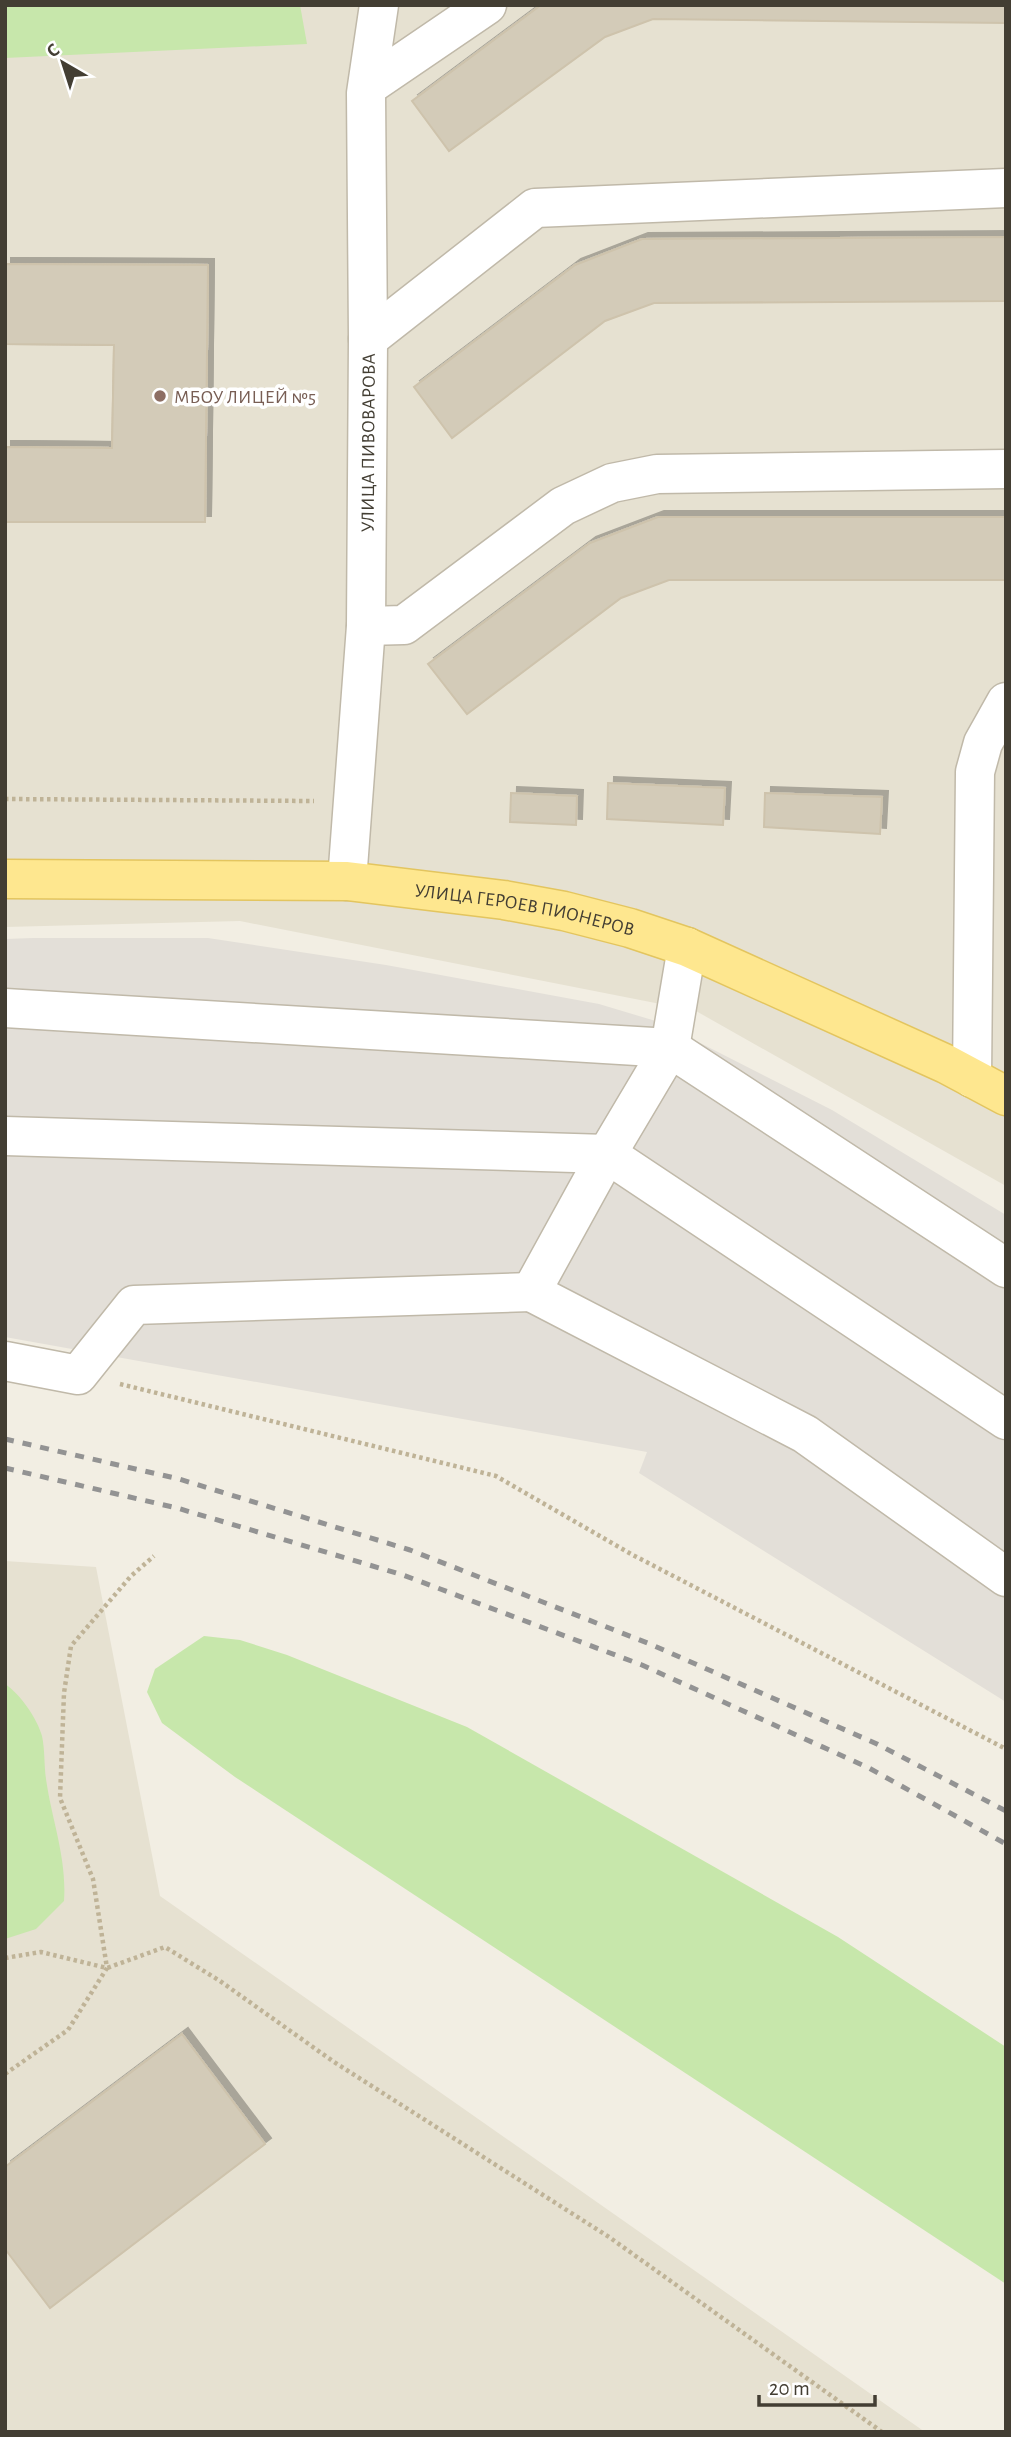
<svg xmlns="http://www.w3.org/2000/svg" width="1011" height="2437" font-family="'Alegreya Sans',sans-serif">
  <defs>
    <filter id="shadow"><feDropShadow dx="6" dy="-6" stdDeviation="0" flood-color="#0004"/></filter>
  </defs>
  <rect width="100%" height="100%" fill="#f2eee3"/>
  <g fill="#e6e1d1">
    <path d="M5,5H1006V1186L696,1011L240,921L5,927Z"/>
    <path d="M5,1561L96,1567L160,1896L925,2432H5Z"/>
  </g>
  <path fill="#e3dfd8" d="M33,938H208L386,965L599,1004L659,1022L832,1110L1006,1215V1702L639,1473L647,1452L5,1337V939Z"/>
  <g fill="#c7e7ab">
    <path d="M5,5H300L307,44L5,58Z"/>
    <path d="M204,1636L240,1640L287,1655L467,1727L838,1937L1006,2047V2284L235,1777L162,1723L147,1692L155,1669Z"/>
    <path d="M5,1684C20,1694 37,1718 42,1736C45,1750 44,1765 46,1779C52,1821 67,1858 64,1901L36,1929L5,1939Z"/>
  </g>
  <g fill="#d3cbb8" stroke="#cec3ac" stroke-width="2" filter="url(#shadow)">
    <path d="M541,5H1006V23L653,19L605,37L449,151L412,101Z"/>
    <path d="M1006,237V301L654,303L605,321L452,438L414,387L575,265L642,239Z"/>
    <path d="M5,264L208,265L205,522H5V447L112,448L114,345L5,344Z"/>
    <path d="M5,264L208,265L205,522H5V447L112,448L114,345L5,344Z"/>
    <path d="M658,517H1006V580H669L621,598L467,714L428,664L590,543Z"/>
    <path d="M608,783L725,788L723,825L607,819Z"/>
    <path d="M511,793L577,796L576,825L510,822Z"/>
    <path d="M765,793L882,797L880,834L764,827Z"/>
    <path d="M182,2034L265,2144L50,2308L5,2249V2167Z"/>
  </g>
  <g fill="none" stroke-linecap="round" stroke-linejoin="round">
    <g stroke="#c0b9a9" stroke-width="41">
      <g id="minor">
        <path d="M368,86L487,5"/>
        <path d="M368,339L535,208L1006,188"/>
        <path d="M366,626L404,625L563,506L612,483L657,474L1006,469"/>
        <path id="s1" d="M347,881L366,626L368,339L366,93L379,5"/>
        <path d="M687,947L670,1048L607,1154L531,1292L805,1434L1006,1577"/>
        <path d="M5,1008L670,1048L1006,1268"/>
        <path d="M972,1078L975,772L983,743L1006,702"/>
        <path d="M5,1136L607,1154L1006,1420"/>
        <path d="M5,1361L78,1375L134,1305L531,1292"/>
      </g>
    </g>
    <g stroke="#e3c55f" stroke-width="41">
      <g id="major">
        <path id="s2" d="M5,879L347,881L504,900L564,911L630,928L687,947L946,1064L1006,1096"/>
      </g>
    </g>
    <g stroke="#bfb397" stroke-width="4.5" stroke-dasharray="3.5 3.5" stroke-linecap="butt">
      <path d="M5,799L314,801"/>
      <path d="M120,1384L496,1476L631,1554L1006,1749"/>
      <path d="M5,1958L41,1952L107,1968L165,1947L220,1981L334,2062L609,2237L882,2432"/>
      <path d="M5,2074L68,2030L107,1968L93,1879L60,1798L64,1693L71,1646L131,1576L154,1556"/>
    </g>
    <use href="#minor" stroke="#fff" stroke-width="38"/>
    <use href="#major" stroke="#fee78f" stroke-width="38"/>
    <g stroke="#939393" stroke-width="5" stroke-dasharray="9 9" stroke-linecap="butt">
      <path d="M5,1439L179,1479L410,1550L650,1644L877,1744L1006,1811"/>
      <path d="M5,1468L177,1508L403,1575L642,1665L869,1768L1006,1844"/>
    </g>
  </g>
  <circle fill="#8d6e63" stroke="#fff" stroke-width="2.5" cx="160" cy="396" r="7"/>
  <g text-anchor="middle" stroke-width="7" stroke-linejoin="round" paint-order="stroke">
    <g font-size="19" fill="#785e54" stroke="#fff" text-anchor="start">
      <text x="174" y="403">МБОУ ЛИЦЕЙ №5</text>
    </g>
    <g font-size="19" fill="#433e33" stroke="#fff">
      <text dy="7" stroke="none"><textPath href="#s1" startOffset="439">УЛИЦА ПИВОВАРОВА</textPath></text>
      <text dy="7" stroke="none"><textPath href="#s2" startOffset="522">УЛИЦА ГЕРОЕВ ПИОНЕРОВ</textPath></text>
    </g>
  </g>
  <rect width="1011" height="2437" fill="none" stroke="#433e33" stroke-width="14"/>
  <g transform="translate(63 63) rotate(321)" stroke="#ffffff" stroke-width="5" paint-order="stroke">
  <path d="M0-5L12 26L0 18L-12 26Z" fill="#433e33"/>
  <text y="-10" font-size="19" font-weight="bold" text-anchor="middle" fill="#433e33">С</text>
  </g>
  <path d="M759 2395v10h116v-10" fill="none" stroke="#433e33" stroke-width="3.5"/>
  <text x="769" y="2395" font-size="21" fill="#433e33" stroke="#ffffff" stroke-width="5" paint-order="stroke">20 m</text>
</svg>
